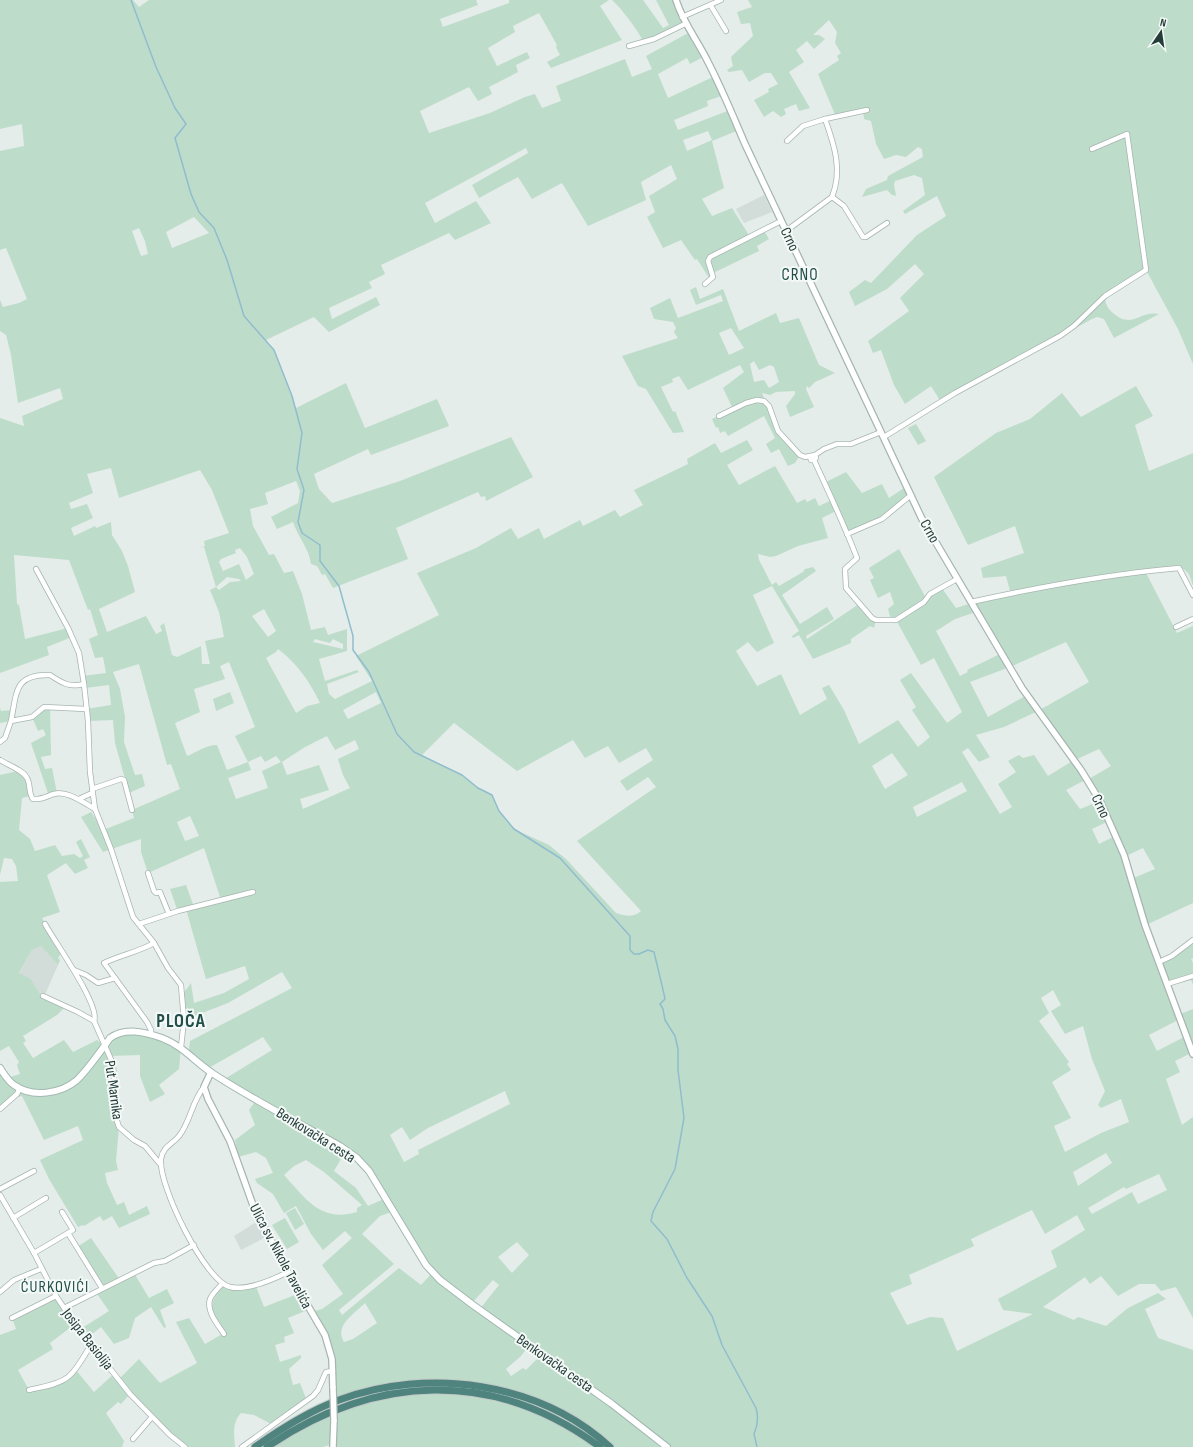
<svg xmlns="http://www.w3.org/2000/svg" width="1193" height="1447" font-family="'Sofia Sans Condensed',sans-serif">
  <rect width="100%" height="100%" fill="#e4edea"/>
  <g fill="#d2dcd9">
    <path d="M764,195L772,212L744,223L736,209Z"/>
    <path d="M41,946L58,965L43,999L31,979L19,974L32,950Z"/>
    <path d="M258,1221L266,1237L241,1250L234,1236Z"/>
  </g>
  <g fill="#bedcca" fill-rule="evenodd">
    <path d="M0,0H133L139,7L149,0H476L478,5L440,19L443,27L509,3V0H609L600,6L622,40L551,68L547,62L560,55L556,47L557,45L539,13L513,26L515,32L488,48L497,66L527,52L530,58L516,65L518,72L489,87L492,94L478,101L469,87L420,111L429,133L490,113L525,97L535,94L542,108L561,101L556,86L625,59L632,77L652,69L646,56L690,32L705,56L690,64L687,58L658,74L668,98L715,76L724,95L707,101L708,106L674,120L678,130L730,110L739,130L712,141L724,188L702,199L712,216L732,208L750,237L763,229L769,239L757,246L759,251L713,273L711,281L697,259L695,260L681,240L663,248L647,217L655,212L649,196L677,179L671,165L641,182L646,200L588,226L562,183L532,199L518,177L479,198L472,185L528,153L526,148L425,203L435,223L476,201L491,223L455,240L449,233L381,265L385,274L369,282L372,288L329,308L332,319L376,297L380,305L329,332L314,317L266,340L274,350L296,408L346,383L365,428L437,399L449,426L371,455L368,449L314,474L319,489L332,503L400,481L511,437L533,477L486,501L485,496L481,497L478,492L396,528L408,559L333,588L325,574L322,575L317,566L311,564C309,548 298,537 293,522L277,529L271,517L298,503L300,491L296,481L265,493L268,504L250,509L253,526L269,555L274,554L284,573L293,571L302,594L311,630L325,627L328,635L347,629V651L319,659L325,681L357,670L359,672L327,684L329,694L335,699L372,681L356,656L439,615L417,573L476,548L511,528L518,539L539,528L544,539L580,520L583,526L615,510L620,517L643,505L634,490L688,464L687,459L715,443L721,453L747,440L753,450L727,465L739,485L775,466L797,503L805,499L807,502L815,498L819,506L832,500L824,483L846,472L862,493L882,484L889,498L907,486L911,495L882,519L847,534L838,510L822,518L828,538L798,546L776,556L770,557L758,554L759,560L772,585L776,582L779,586L803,572L805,569L813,567L816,571L782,595L800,624L827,607L834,619L806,636L807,639L859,604L876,620L874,628L870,626L851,639V643L813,659L799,635L793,638L792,636L799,631L772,586L753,595L774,643L757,652L748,642L736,651L757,686L781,674L800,715L827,699L822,688L829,685L844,710L859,744L898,720L918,747L930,737L912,710L916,707L900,680L911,673L947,723L962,712L934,658L921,665L896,620H891L888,609L894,604L890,592L878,598L870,580L874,578L869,568L899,549L926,598L941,587L956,608L1010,591L1006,576L983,578L981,568L1024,553L1015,526L968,545L934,477L996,433L1030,419L1062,393L1081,417L1136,386L1153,416L1135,425L1149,471L1193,453V586L1189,574L1179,565L1145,571L1177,633L1193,626V903L1146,925L1159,962L1193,941V958L1191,959L1193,963V985L1190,977L1167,984L1178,1015L1193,1009V1052L1175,1061L1180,1072L1166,1079L1182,1125L1193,1117V1318L1176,1287L1161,1291L1155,1284H1139L1118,1296L1101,1276L1090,1284L1085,1277L1043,1307L1074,1320L1078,1317L1106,1326L1128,1308L1158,1293L1166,1299L1145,1309L1158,1338L1193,1350V1447H333V1444L323,1447H261L284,1432L334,1406L329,1348L311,1312L322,1309L343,1294L322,1265L352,1238L345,1231L323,1250L311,1234L296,1206L284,1213L273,1194L257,1183L255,1179L273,1173L266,1158L256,1152L238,1157L235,1140L255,1125L249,1110L257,1099L223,1080L272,1050L263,1037L207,1069L189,1050L190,1041L292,988L282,972L228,1003L184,1020L183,994L191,983L194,1003L224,993L249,979L245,966L206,979L186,909L178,911L177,909L170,889L186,885L194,907L221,900L204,848L148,873L141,852V839L103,852L81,817L91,812L103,830L134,818L132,810L180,789L171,764L167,765L139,664L113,672L120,689L125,717L124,742L135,775L142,774L145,786L129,793L115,743L113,720L88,721L86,709L111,705L109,685L85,688L83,676L106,673L103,657L95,658L89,639L98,635L90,609L88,610L69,560L14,555L17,604L19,605L25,639L68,628L72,637L47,647L49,655L0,673V418L24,426L22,416L63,399L60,388L18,403L11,355L6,335L0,331V300L3,307L19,303L27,299L6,248L0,250V151L24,146L22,124L0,129ZM708,131L712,140L687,151L683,140ZM194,217L209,233L172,248L166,232ZM139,228L145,241L148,254L141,256L132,231ZM111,468L119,498L200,470L212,490L229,533L204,541L205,546L200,548L204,547L216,587L210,590L219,612L224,637L205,641L210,664H202L201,646L177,657L172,655L164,623L160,626L162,631L156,634L146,616L107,632L99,609L135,592L128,566L122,551L112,535L111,522L96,528L95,526L74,536L71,528L93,518L87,504L71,509L69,503L93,493L87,474ZM240,548L247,557L254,574L246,580L239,564L223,571L219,562L221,559L236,553L235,550ZM227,577L239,579L241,581L230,582L219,590L216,587ZM264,609L276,631L268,637L252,616ZM976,612L1002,653L967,670L968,672L960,676L936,631L955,619ZM315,639L330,643L333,639L343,644V649L313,642ZM1066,642L1089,682L1038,711L1027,695L988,717L970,682L1010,667ZM278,649C296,662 310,682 320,703L307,706L296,713L266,658L276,652ZM229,662L255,727L235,736L248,762L227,770L217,745C205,745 198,752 187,756L175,723L200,712L194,689L225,679L220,666ZM376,692L381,703L348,719L343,710ZM1038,711L1074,760L1048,776L1034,755L1023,758L1019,755L1008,761L1016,772L998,784L1012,807L1000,814L962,752L968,748L979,762L990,757L976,735L1004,727ZM454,723L517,771L573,740L585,758L608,746L619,763L646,748L653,760L620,781L627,791L648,777L656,787L577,841L641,911C633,918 625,916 616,913L566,859L549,845L514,829L499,811L492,795L478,788L462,775L422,755ZM327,736L335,750L355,740L359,749L338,759L343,775L350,788L303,809L300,799L329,790L319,765L287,775L282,762L305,747ZM1099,749L1111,766L1087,780L1100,801L1080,809L1066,790L1087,779L1075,760ZM892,753L908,775L885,789L872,766ZM261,756L265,762L276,756L281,762L262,771L268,788L236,799L228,778L251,770L248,762ZM962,782L967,791L917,817L913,807ZM190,816L199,836L185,841L177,822ZM1109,821L1115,836L1099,844L1092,829ZM1143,848L1155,869L1131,879L1124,857ZM1053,990L1061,1005L1051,1011L1065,1034L1083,1026L1092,1059L1105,1091L1098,1105L1101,1108L1121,1099L1129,1122L1101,1133L1065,1152L1054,1126L1071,1118L1052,1082L1071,1070L1067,1064L1069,1062L1039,1021L1049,1013L1041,998ZM1180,1019L1186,1036L1157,1051L1149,1035ZM505,1091L510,1104L418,1150L419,1154L404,1162L390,1135L402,1127L410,1140L428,1128ZM331,1141L369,1171L386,1198L368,1206L356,1188L334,1171L341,1159L331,1151ZM1106,1153L1112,1163L1078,1186L1073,1172ZM306,1160L324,1172L362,1205L357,1208V1212C321,1223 306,1199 284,1175L294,1166ZM1159,1174L1167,1190L1138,1204L1132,1192L1092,1214L1088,1208L1124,1187L1126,1189ZM1032,1210L1045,1234L1077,1215L1085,1230L1051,1251L1057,1267L998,1299L1003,1310L1033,1314L957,1351L943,1318L930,1317L907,1325L890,1293L912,1284L909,1275L974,1246L971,1239ZM394,1211L433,1272L421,1285L399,1268L342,1315L339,1310L394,1264L362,1234L380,1216ZM517,1242L529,1255L512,1273L498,1257ZM493,1280L499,1285L479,1310L471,1304ZM365,1303L377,1323L353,1339L344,1342C334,1326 354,1314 365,1303ZM530,1345L542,1354L526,1370L523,1368L511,1376L506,1369L520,1357Z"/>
    <path d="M612,0H643L663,28L669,25L656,0H676L685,24L643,42C640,32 620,7 612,0Z"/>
    <path d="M748,0H1193V364L1178,329L1146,270L1105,296C1105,303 1107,308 1113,313C1133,330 1139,310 1159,314L1114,338L1104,319L1097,317L1092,319L941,402L931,386L905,404L894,385L881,350L873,353L868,341L909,311L900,298L924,274L915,264L887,289L855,306L849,292L865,280L871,283L917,235L946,216L937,196L905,214L903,211L925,195L922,178L914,175L895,181L894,184L896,196L892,195L887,190L862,197L866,189L887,180L888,176L923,157L922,149L918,147L906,157L896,155L884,159L876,144L871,121L864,119L863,110L836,117L818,74L839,60L837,56L841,53L835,43L837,32L829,20L813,35H819L825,39L814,49L807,41L796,50L804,62L789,72L810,108L799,111L796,104L784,109L786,114L781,117L773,111L764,117L754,100L769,92L768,89L778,84L771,73H765L749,82L742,70L729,72L727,70L733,66L731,57L753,36L750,23L741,24L737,12L752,7Z"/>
    <path d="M696,287L700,299L723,289L739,331L776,313L780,323L799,318L819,365L835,373L815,382L809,388L807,386L806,389L814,407L790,417L786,406L795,394V391L776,392L770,395L762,393L778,431L800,455L795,463L788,466L779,449L771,453L766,444L775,438L764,416L728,436L725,431L720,433L718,427L716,428L712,419L733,409L723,388L744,372L740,365L688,390L679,376L672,379L673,382L661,387L673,412L675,411L684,432L673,433L646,389L638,386L622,356L678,338L674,332L676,328L673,322L654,319L650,308L670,298L678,318L723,301L721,295L696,305L690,290ZM731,328L744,348L729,355L719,333ZM754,361L759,370L770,365L774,367L779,382L769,388L764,380L754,382L750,364Z"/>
    <path d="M916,424L926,441L918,445L908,428Z"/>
    <path d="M230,692L234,703L216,711L213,699Z"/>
    <path d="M50,706L51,755L41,757L45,769L52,768L57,793L49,796L31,743L46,735L43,729L38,731L32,717L0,723V708L1,711L13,710L16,718L32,716Z"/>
    <path d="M18,771L27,778L30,796L22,798L19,830L30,839L35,851L55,845L62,856L74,854L80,858L83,856L76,842L81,839L90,857L84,860L88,868L75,874L66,863L47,875L60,912L42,918L62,952L58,958L60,960L58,965L41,946L32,950L19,973L31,979L43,999L64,1008L57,1015L23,1036L26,1041L23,1043L33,1058L64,1040L73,1052L97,1040L104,1046L110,1038L133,1031L181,1047L179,1069L159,1085L165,1094L150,1102L140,1076V1055L110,1056L113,1064L107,1067L109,1094H115L119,1127L116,1161L118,1170L105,1173L107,1183L117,1205L124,1202L129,1215L147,1206L150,1214L119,1228L112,1216L103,1221L100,1216L84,1226L83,1225L78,1227L49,1179L40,1160L83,1140L78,1126L44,1140L22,1096L12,1098L0,1109V1068L7,1078L20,1074L17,1065L19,1062L9,1046L0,1051V882L18,881L16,866L12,859L4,858L0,875V775Z"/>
    <path d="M295,1208L304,1224L295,1230L286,1213Z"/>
    <path d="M285,1218L299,1242L287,1249L272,1225Z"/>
    <path d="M91,1238L120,1280L134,1273L149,1298L167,1289L174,1303L160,1310L166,1327L164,1328L151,1307L135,1318L129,1338L114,1344L101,1327L87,1338L79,1330L109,1311L95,1291L102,1288L77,1247Z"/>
    <path d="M222,1284L230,1287L255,1284L264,1307L300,1293L310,1309L288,1318L294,1333L284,1337L285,1342L275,1345L280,1362L301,1355V1358L289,1369L293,1385L300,1383L307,1401L273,1425L254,1415L241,1413C232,1423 234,1434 235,1447H185L130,1394L121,1404L118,1402L106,1413L124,1441L122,1447H0V1335L16,1329L12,1318L56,1296L75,1324L50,1343L53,1349L18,1370L29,1390L61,1381L75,1369L94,1392L115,1373L119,1379L139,1359L160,1383L197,1363L176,1322L189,1318L205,1344L224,1333C216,1320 207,1309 216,1295C219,1290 221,1289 222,1284Z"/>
  </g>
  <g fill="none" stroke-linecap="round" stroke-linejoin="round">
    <path stroke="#90bdce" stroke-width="1.5" d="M131,0L156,67L175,108L186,124L175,138L191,194L199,212L214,228L227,260L244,316L274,350L292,396L302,433L297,469L304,490L298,522L302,533L320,545V561L339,586L353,636V650L369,672L397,734L414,752L462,775L478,788L492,795L499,811L514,829L560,858L630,936V950L634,954H639L648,950L654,952L664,994L665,999L660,1004L663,1009L665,1020L675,1036L678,1049V1070L684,1118L675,1169L653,1212L651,1221L667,1239L687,1278L712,1316L722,1345L756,1408C759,1418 758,1425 754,1434L757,1447"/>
    <g stroke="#a7b5b1" stroke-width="6">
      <g id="minor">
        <path d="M711,6L726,31"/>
        <path d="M682,17L721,0"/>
        <path d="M629,46L654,39L685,24"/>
        <path d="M825,119L867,110"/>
        <path d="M832,197L844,206L863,237H866L887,223"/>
        <path d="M786,231L832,197C843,170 834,144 825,119L803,126L787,141"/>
        <path d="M705,284L713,277L708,261L710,257L781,221"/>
        <path d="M719,416L746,403L757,400L764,401L769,406L778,431L800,455L805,457L815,455L816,458L814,460H811L810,457"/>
        <path d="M884,437L955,393L1060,336L1074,326L1105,296L1146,270L1127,134L1092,149"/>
        <path d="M815,455L824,449L837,444H851L881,432"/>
        <path d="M814,460C829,493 844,524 857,558L845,569L846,588L872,618L876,620H896L924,602L930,594L957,579"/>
        <path d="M847,534L882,519L911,495"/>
        <path d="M36,569L68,628L79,653L84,684L88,721L90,772L95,809L111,849L133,917L154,943L168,968L181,985L184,1020L181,1047"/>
        <path d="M971,602C1039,587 1109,574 1179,568L1193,595"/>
        <path d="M1176,627L1193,619"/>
        <path d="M11,721C17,692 14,674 50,675C62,683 70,688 84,684"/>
        <path d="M0,742L5,738L11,721L32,717L44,707L86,709"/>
        <path d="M0,760C8,765 23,770 27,778C31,785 28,793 33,799C41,800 47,796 54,794C67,790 84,803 95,809"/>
        <path d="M92,789L121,779L124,780L132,810"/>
        <path d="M79,799L92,793"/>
        <path d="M148,873L154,891L156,893L160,892L169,914"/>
        <path d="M45,924C54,941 101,1006 94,1021"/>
        <path d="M139,924L178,911L253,892"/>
        <path d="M1159,962L1172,956L1193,940"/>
        <path d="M74,970L86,975L98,983L115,978L147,1022L151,1030V1035"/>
        <path d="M115,978L104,963C121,955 138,952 154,943"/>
        <path d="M1167,984L1193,976"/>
        <path d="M43,996L78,1012L94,1021L113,1064L116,1118L119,1127L134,1140L145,1146L161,1165"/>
        <path d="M204,1087C192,1101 190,1123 179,1136C173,1144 163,1146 161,1159C158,1185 205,1281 230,1287C247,1291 272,1280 288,1272"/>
        <path d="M0,1109L17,1094L20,1088"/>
        <path d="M0,1189L34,1171"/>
        <path d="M0,1195L34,1253L56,1296L75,1324L130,1394L170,1435L185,1447"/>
        <path d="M13,1218L46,1198"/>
        <path d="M68,1233L102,1288"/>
        <path d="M34,1253L73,1230L62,1212"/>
        <path d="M222,1284C218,1288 212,1294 210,1299C206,1311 218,1325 224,1334"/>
        <path d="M0,1292L14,1280L41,1269"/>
        <path d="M64,1308L154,1263L165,1261L194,1245"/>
        <path d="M12,1318L56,1296"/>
        <path d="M29,1390C41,1387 58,1385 68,1377C78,1369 85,1354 92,1343"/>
        <path d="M133,1439L152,1417"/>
        <path d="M242,1447L313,1396L318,1390L326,1372L333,1371"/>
      </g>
    </g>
    <g stroke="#a7b5b1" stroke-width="8">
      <g id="tertiary">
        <path d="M676,0C683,23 698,41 708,62C722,89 733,116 745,144L922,519L1022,688L1081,770L1100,801L1124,855L1145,925L1193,1054"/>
        <path d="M211,1072L204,1087L208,1099L230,1141L254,1208L288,1272L325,1335L332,1359L333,1388"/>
        <path d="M333,1447L334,1420"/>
      </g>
    </g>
    <g stroke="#a3b8b3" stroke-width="8">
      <path id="secondary" d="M0,1068C4,1074 8,1081 14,1085C32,1098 61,1094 77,1080C89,1068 100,1052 110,1038C125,1027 145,1032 162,1038C183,1046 194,1061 212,1073C253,1100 297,1122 340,1146L357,1158L369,1171L426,1265L440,1280L473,1305L612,1404L667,1447"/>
    </g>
    <g stroke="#c2c9c8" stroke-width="9">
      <g id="trunk">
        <path d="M255,1447C282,1428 309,1411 339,1400C428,1367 539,1382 610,1447"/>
        <path d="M267,1447C374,1374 494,1368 600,1447"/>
      </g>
    </g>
    <use href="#minor" stroke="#fff" stroke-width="4.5"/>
    <use href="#tertiary" stroke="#fff" stroke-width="5.5"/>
    <use href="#secondary" stroke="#fff" stroke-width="6"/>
    <use href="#trunk" stroke="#4e837e" stroke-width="7"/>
    <g stroke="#a7b5b1" stroke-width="8" stroke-linecap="butt">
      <path id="tertiary-bridge" d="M333,1388L334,1420"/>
    </g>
    <use href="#tertiary-bridge" stroke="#fff" stroke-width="5.5"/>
  </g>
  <g text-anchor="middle" stroke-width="4" stroke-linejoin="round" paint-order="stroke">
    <g font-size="15" fill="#243d39" stroke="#f4f9f7">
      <text transform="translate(790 239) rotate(65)" y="5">Crno</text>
      <text transform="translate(930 531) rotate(61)" y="5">Crno</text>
      <text transform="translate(1101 806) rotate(64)" y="5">Crno</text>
      <text transform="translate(114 1090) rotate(82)" y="5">Put Marnika</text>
      <text transform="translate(316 1135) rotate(32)" y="5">Benkovačka cesta</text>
      <text transform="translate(281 1256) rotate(62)" y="5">Ulica sv. Nikole Tavelića</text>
      <text transform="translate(88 1339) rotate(52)" y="5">Josipa Basiolija</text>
      <text transform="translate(555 1363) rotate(35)" y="5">Benkovačka cesta</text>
    </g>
    <g font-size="16" letter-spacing="1" fill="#214e49" stroke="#f4f9f7">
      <text x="55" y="1292">ĆURKOVIĆI</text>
    </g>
    <g font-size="17" letter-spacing="1" fill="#214e49" stroke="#f4f9f7">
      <text x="800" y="280">CRNO</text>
    </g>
    <g font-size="19" font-weight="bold" letter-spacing="1" fill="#214e49" stroke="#f4f9f7">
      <text x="181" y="1027">PLOČA</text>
    </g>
  </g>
  <g transform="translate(1161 32) rotate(13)" stroke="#f4f9f7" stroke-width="3" paint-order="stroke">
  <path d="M0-3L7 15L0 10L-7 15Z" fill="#243d39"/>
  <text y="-6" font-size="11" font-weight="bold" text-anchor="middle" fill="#243d39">N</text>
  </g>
</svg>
